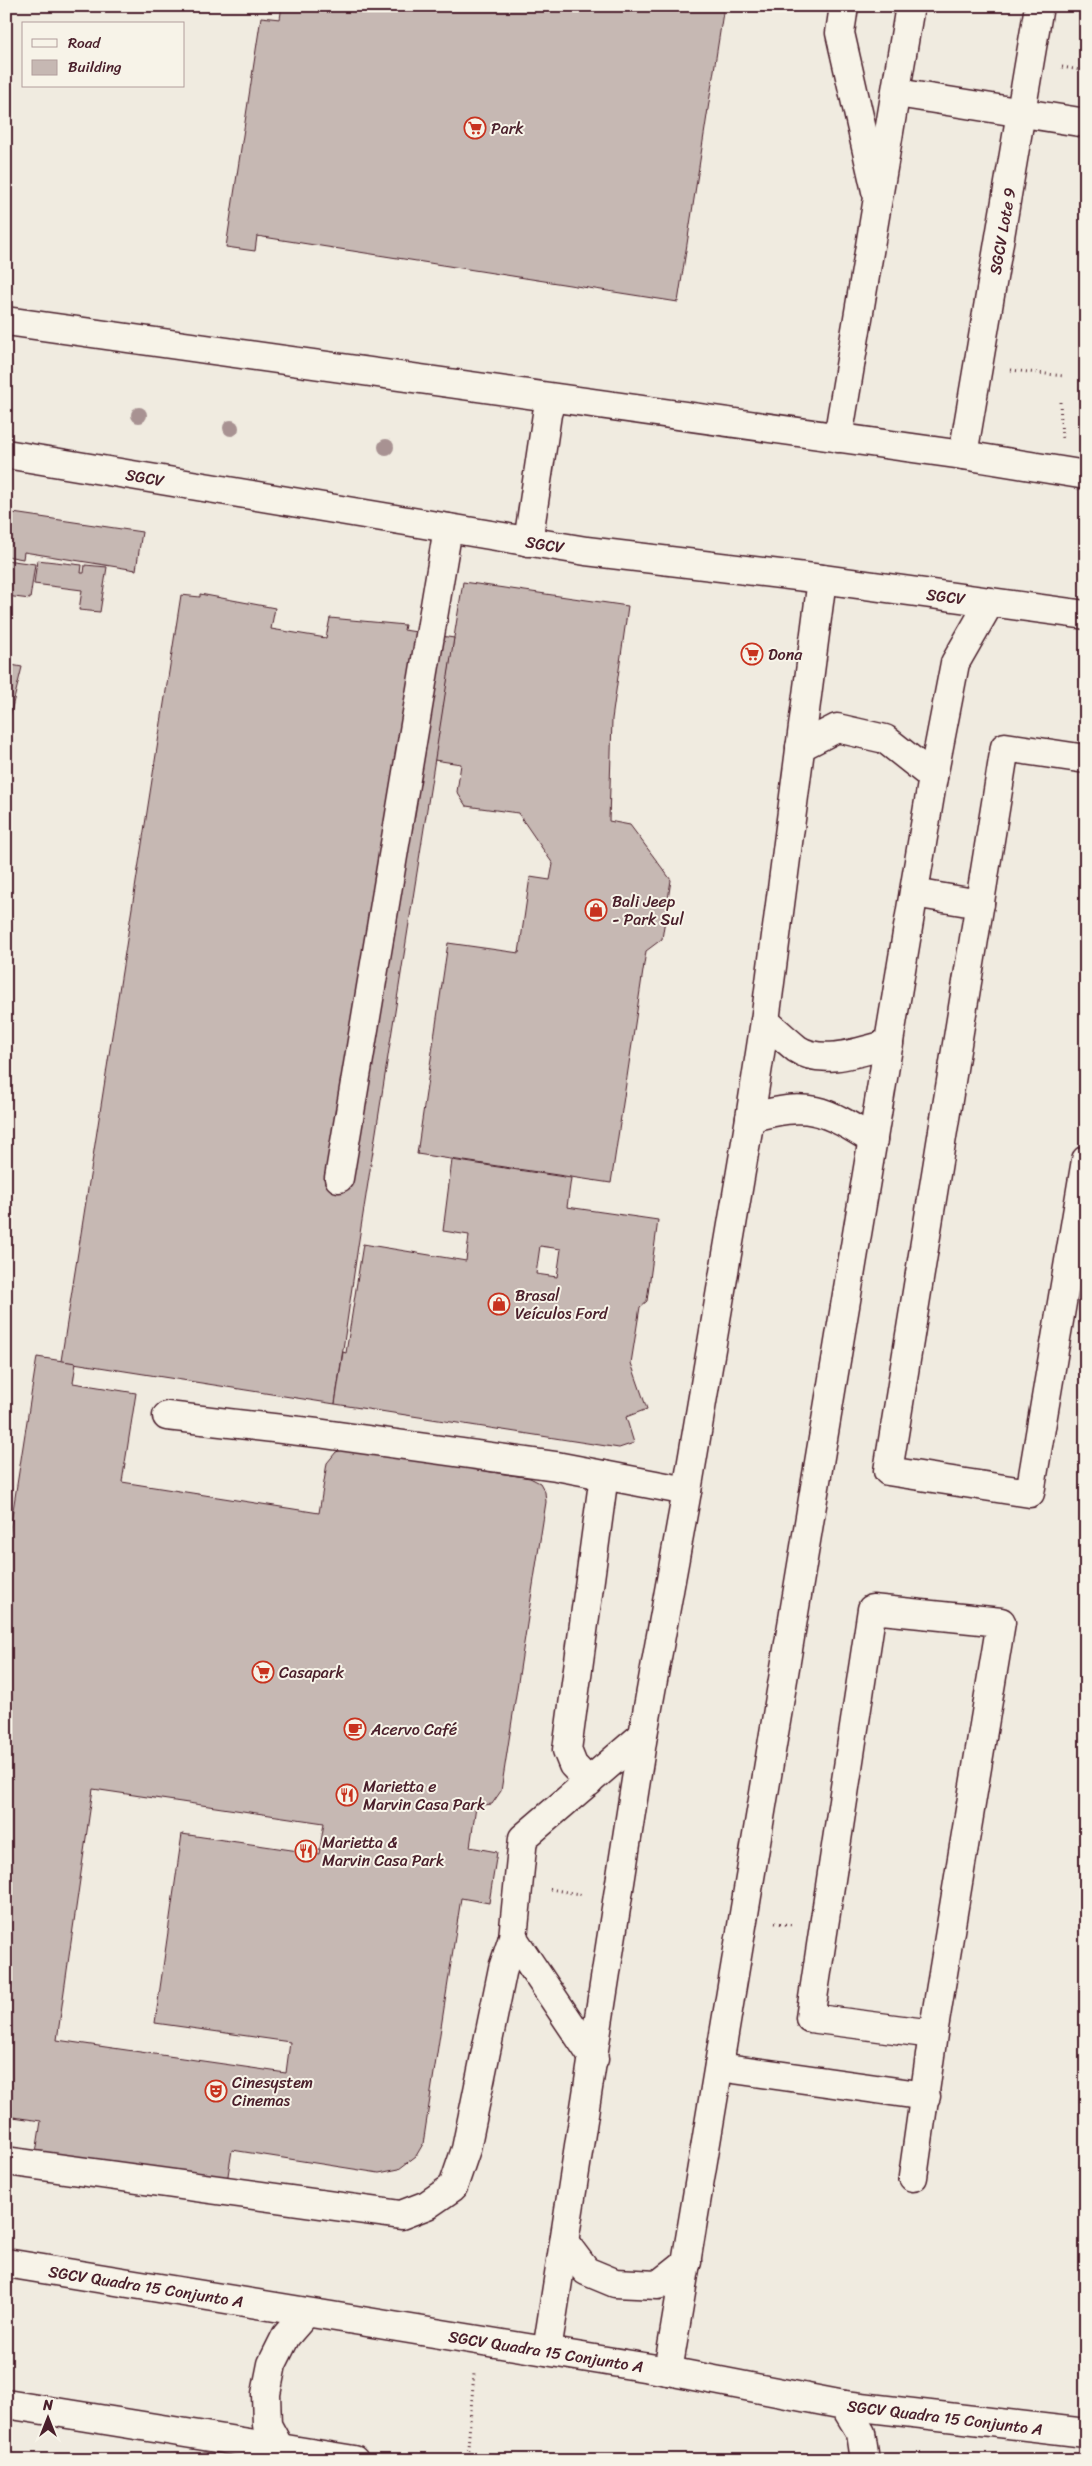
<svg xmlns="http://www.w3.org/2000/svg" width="1092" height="2466" font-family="Sriracha,sans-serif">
  <rect width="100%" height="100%" fill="#f0ebe0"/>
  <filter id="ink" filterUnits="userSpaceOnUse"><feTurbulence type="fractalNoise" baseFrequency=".02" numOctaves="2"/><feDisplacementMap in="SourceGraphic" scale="10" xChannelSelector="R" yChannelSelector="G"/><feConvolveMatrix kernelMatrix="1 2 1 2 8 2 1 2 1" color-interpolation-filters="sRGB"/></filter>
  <g filter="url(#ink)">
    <g fill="#c6b8b3" stroke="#4a1f2b" fill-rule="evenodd">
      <path d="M282,6H724L678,302L257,236L255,251L226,247L261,17L280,19Z"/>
      <path d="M6,512L142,532L136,570L24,552L23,559L6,556Z"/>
      <path d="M6,560L35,564L30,599L6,596Z"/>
      <path d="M37,560L82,565L81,573H84L85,565L107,567L100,612L79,610L82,590L34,584Z"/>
      <path d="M463,582L628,606L612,719L609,821L630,825L671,880L662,939L646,951L611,1183L417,1154L448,943L519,953L530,877L550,880L553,864L518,813L466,806L457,792L461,764L434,760Z"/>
      <path d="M200,594L275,608L271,629L326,638L330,618L405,625L404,630L454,638L358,1246L335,1404L61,1361L181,595L200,597Z"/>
      <path d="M6,664L22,667L6,732Z"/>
      <path d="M452,1160L571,1178L567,1207L658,1220L647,1301L640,1307L631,1363L647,1409L626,1417L634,1443L619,1448L335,1404L343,1352L346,1353L363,1244L466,1261L469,1235L443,1231ZM540,1246L561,1249L557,1277L536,1274Z"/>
      <path d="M37,1357L76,1363L73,1383L136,1393L122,1482L319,1513L327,1463L336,1452L345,1449L530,1478L540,1483L545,1492L546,1502L501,1791L492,1804L476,1806L470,1847L497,1852L489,1903L461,1898L423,2144L416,2156L399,2169L379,2173L232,2150L227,2182L36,2153L41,2121L6,2116V1555ZM93,1789L324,1823L319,1854L182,1834L155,2023L290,2042L286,2073L57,2040Z"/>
    </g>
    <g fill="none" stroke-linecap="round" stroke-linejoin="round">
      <g stroke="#4a1f2b" stroke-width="31">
        <g id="minor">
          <path d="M844,6L840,33L876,191"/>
          <path d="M897,93L1086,123"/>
          <path d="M6,321L963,455L1086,475"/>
          <path d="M838,438L910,6"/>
          <path d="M6,454L586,551L822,579L1086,615"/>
          <path d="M963,455L1039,6"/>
          <path d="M528,542L547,414L552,398"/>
          <path d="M800,747L837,728L885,739L933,777"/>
          <path d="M1086,759L1005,747L888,1471L1030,1493L1086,1160"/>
          <path d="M914,893L980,904"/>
          <path d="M765,1021C775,1030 786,1040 797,1049C822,1066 862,1051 889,1044"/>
          <path d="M750,1118C809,1101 823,1109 873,1140"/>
          <path d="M339,1178L448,528"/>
          <path d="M167,1416L317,1433L556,1466L687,1491"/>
          <path d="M589,1782L573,1765L567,1750L604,1475"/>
          <path d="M513,1938L594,2059"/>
          <path d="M719,2067L926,2096"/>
          <path d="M6,2161L401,2215L427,2205L453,2187L466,2149L503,1968L513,1938L523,1838L643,1735"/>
          <path d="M913,2177L933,2034L1001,1622L872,1609L810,2018L933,2034"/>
          <path d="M565,2243L586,2271L615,2283L658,2285L687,2262"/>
          <path d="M6,2263L668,2371L844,2405L1086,2433"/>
          <path d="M547,2351L643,1735L687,1491L750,1118L765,1021L822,579"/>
          <path d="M668,2371L933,777L955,663L990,602"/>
          <path d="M6,2404L354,2460"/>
          <path d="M844,2405L861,2433L865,2460"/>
          <path d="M279,2447L267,2425L266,2394L272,2364L286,2336L306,2313"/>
        </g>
      </g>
      <g stroke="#4a1f2b" stroke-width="3" stroke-dasharray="1 4" stroke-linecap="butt">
        <path d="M1062,67L1086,71"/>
        <path d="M1011,370L1064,376"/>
        <path d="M1060,402L1062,439"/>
        <path d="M550,1889L584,1895"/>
        <path d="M775,1923L792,1925"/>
        <path d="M467,2460L474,2373"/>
      </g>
      <use href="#minor" stroke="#f7f3e8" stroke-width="28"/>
    </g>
    <g fill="#a89292">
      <circle cx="139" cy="415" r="8"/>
      <circle cx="231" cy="428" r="8"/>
      <circle cx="386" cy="447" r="8"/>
    </g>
  </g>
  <defs>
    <g id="supermarket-ring" transform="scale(1.125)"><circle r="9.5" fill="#f7f3e8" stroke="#c8321e" stroke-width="1.5"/><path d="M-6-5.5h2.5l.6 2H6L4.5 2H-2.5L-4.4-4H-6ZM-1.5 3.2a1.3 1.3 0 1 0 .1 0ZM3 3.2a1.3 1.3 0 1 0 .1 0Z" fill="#c8321e"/></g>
    <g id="shop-ring" transform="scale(1.125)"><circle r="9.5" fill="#f7f3e8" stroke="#c8321e" stroke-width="1.5"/><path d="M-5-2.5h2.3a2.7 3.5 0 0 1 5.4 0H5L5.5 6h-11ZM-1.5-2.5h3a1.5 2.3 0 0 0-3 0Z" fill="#c8321e"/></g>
    <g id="cafe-ring" transform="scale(1.125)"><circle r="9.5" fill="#f7f3e8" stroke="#c8321e" stroke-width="1.5"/><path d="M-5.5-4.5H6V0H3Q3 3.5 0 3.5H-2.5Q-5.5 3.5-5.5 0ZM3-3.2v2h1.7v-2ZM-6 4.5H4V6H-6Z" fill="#c8321e"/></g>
    <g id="restaurant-ring" transform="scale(1.125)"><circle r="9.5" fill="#f7f3e8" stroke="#c8321e" stroke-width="1.5"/><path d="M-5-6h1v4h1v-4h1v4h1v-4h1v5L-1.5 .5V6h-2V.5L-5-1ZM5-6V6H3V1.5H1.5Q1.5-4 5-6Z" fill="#c8321e"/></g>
    <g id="theatre-ring" transform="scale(1.125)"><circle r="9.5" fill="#f7f3e8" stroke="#c8321e" stroke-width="1.5"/><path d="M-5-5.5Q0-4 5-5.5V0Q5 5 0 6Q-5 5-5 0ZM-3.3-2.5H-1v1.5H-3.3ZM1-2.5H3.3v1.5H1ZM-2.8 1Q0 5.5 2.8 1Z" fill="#c8321e"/></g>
  </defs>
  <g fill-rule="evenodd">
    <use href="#supermarket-ring" x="475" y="128"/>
    <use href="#supermarket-ring" x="752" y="654"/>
    <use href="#shop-ring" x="596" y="910"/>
    <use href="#shop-ring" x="499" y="1304"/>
    <use href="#supermarket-ring" x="263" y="1672"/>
    <use href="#cafe-ring" x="355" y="1729"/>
    <use href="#restaurant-ring" x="347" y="1795"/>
    <use href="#restaurant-ring" x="306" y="1851"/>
    <use href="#theatre-ring" x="216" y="2091"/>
  </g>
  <g text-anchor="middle" stroke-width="4" stroke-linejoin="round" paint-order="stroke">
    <g font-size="16" fill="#4a1f2b" stroke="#f7f3e8" text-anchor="start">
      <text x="491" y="134">Park</text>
      <text x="768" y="660">Dona</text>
      <text x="612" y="907">Bali Jeep<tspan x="612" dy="18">- Park Sul</tspan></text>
      <text x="515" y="1301">Brasal<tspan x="515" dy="18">Veículos Ford</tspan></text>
      <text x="279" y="1678">Casapark</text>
      <text x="371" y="1735">Acervo Café</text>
      <text x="363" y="1792">Marietta e<tspan x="363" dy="18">Marvin Casa Park</tspan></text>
      <text x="322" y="1848">Marietta &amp;<tspan x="322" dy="18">Marvin Casa Park</tspan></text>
      <text x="232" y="2088">Cinesystem<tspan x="232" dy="18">Cinemas</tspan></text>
    </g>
    <g font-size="16" fill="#4a1f2b" stroke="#f7f3e8">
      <text transform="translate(1002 231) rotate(-80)" y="6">SGCV Lote 9</text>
      <text transform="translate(145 477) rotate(10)" y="6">SGCV</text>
      <text transform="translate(545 544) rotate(9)" y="6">SGCV</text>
      <text transform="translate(946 596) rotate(7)" y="6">SGCV</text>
      <text transform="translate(146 2286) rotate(9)" y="6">SGCV Quadra 15 Conjunto A</text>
      <text transform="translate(546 2351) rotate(9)" y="6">SGCV Quadra 15 Conjunto A</text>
      <text transform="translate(945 2417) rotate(7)" y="6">SGCV Quadra 15 Conjunto A</text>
    </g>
  </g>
  <rect width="1092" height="2466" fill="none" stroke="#f7f3e8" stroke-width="25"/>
  <rect x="12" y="12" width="1067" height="2441" fill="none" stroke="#4a1f2b" stroke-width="2" filter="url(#ink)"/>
  <rect x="22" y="22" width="162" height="65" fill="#f7f3e8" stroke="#b29e9c"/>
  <rect x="32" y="39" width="25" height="8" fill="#f7f3e8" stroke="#b29e9c"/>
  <text x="68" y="48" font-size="15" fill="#4a1f2b">Road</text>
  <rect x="32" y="60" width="25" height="15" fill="#c6b8b3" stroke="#b29e9c"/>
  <text x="68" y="72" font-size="15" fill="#4a1f2b">Building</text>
  <g transform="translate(48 2418)" stroke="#f7f3e8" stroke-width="4" paint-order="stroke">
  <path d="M0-4L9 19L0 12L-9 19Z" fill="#4a1f2b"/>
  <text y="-8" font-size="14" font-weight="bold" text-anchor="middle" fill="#4a1f2b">N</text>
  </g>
</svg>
